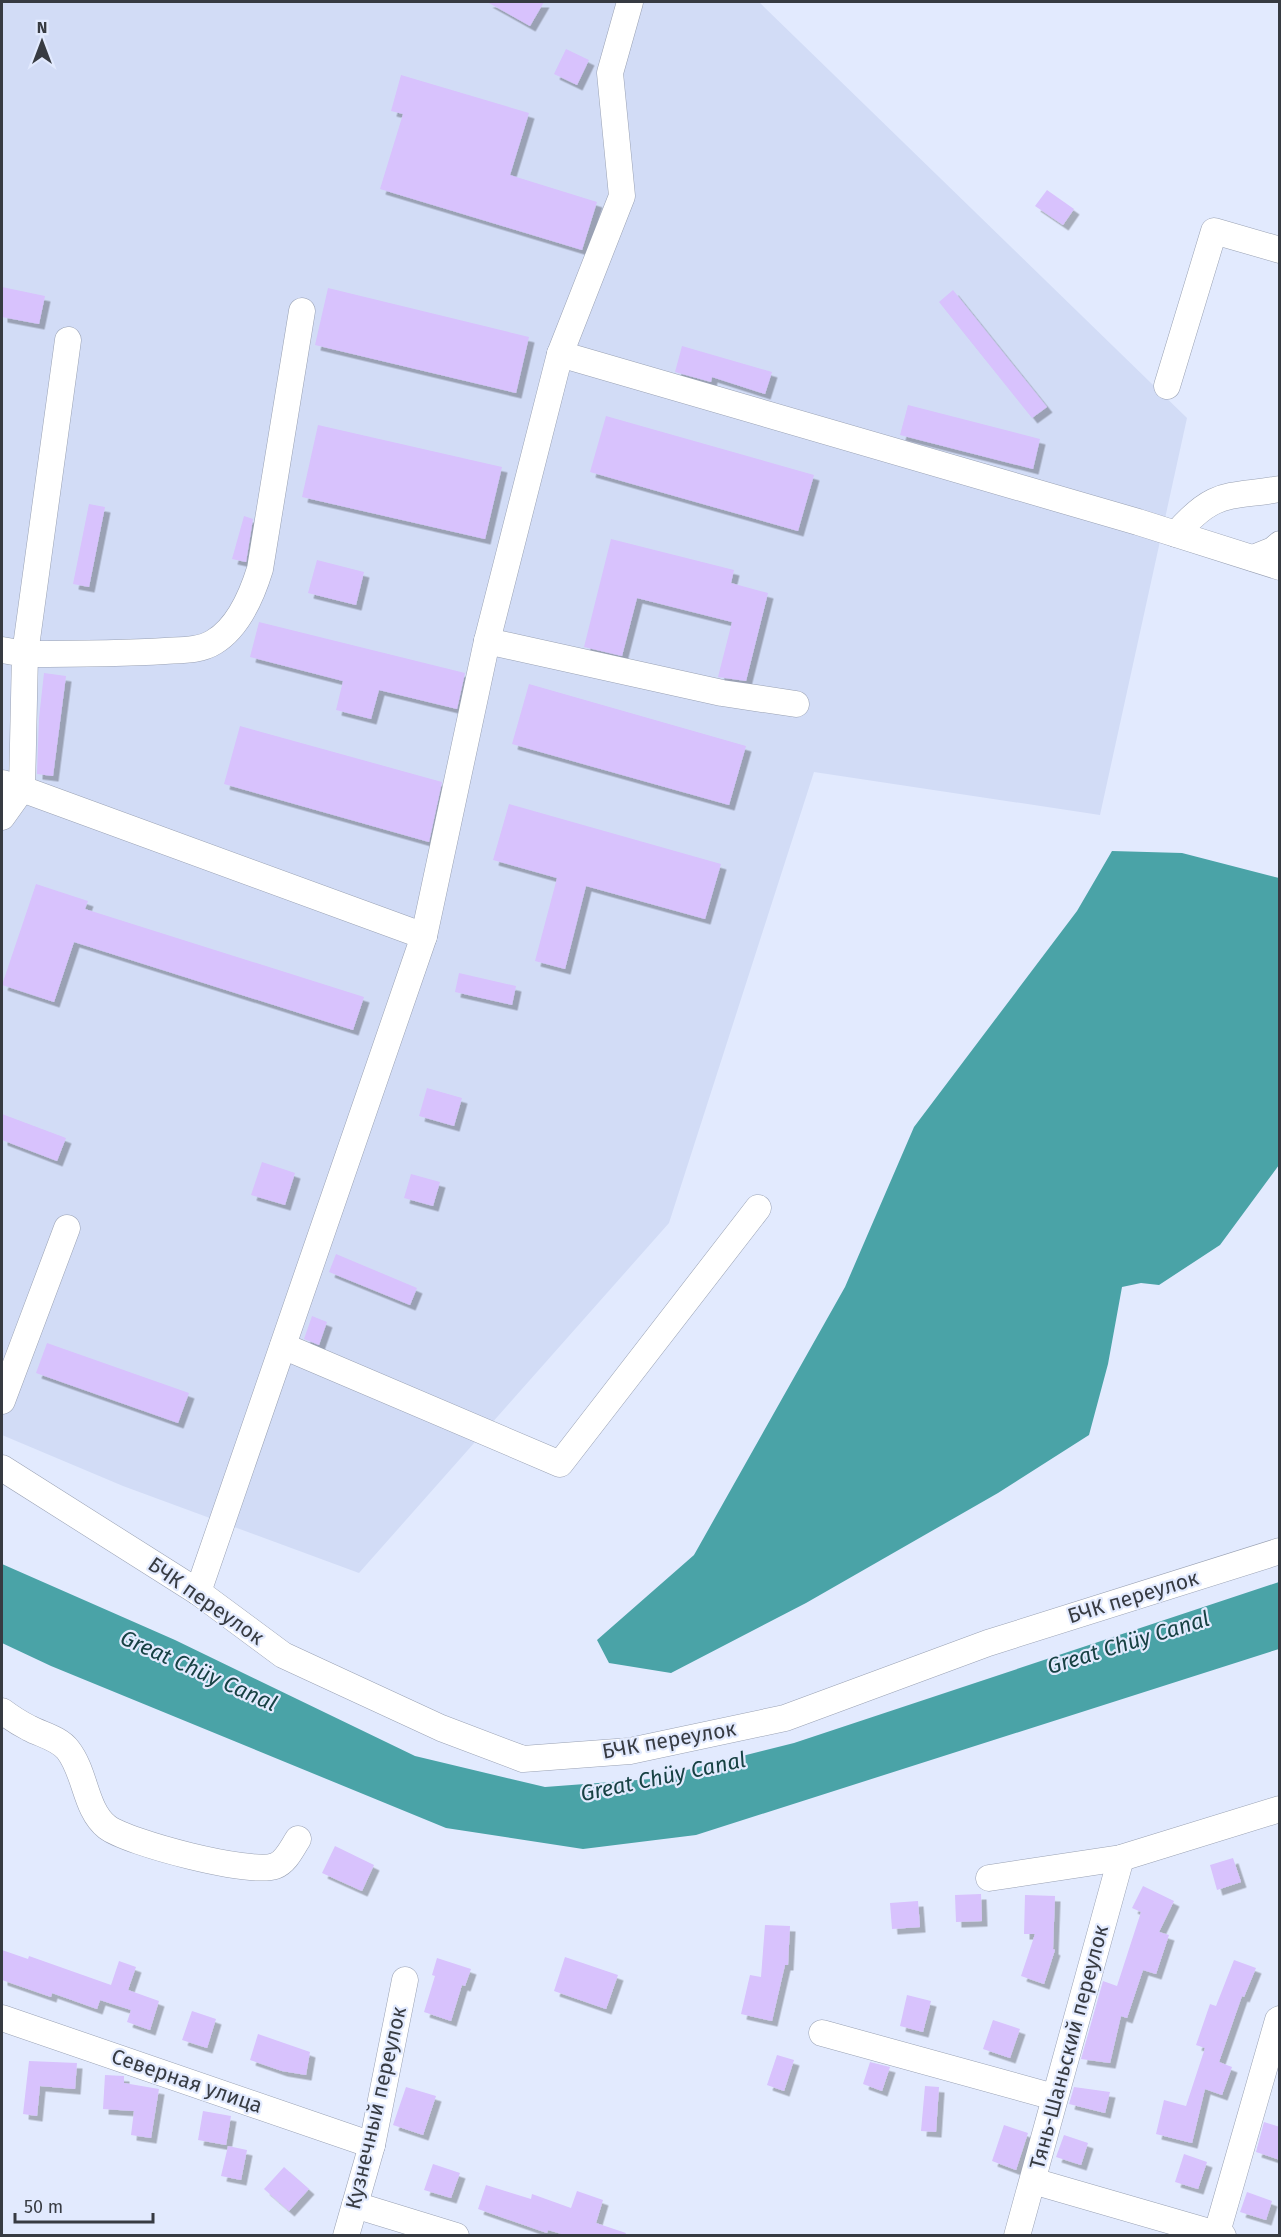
<svg xmlns="http://www.w3.org/2000/svg" width="1281" height="2237" font-family="'Fira Sans',sans-serif">
  <defs>
    <filter id="shadow"><feDropShadow dx="5.5" dy="5.5" stdDeviation="0" flood-color="#0004"/></filter>
  </defs>
  <rect width="100%" height="100%" fill="#e2eafe"/>
  <path fill="#d2dcf6" d="M2,2H759L1187,418L1100,815L814,772L669,1223L359,1573L123,1486L2,1435Z"/>
  <g fill="#4aa3a7">
    <path d="M1112,851L1182,853L1279,878V1165L1220,1245L1159,1285L1141,1283L1122,1287L1108,1364L1089,1435L998,1493L806,1603L671,1673L609,1663L597,1640L694,1555L845,1287L914,1127L1077,911Z"/>
    <path d="M2,1564L175,1640L415,1756L545,1787L651,1779L794,1743L1279,1582V1649L696,1835L583,1849L446,1828L51,1666L2,1643Z"/>
  </g>
  <g fill="#d8c2fd" filter="url(#shadow)">
    <path d="M487,2H544L530,26Z"/>
    <path d="M566,49L589,60L577,85L554,74Z"/>
    <path d="M401,75L529,113L510,175L597,202L582,250L380,189L403,114L391,111Z"/>
    <path d="M1047,190L1074,209L1063,225L1035,206Z"/>
    <path d="M2,287L45,296L39,324L2,317Z"/>
    <path d="M328,288L529,337L516,393L315,345Z"/>
    <path d="M953,290L1047,407L1032,418L939,302Z"/>
    <path d="M682,346L772,372L765,394L712,377L711,382L675,372Z"/>
    <path d="M908,405L1040,439L1033,469L900,435Z"/>
    <path d="M606,416L814,475L798,531L590,472Z"/>
    <path d="M318,425L502,467L485,539L302,497Z"/>
    <path d="M89,504L105,507L89,587L73,584Z"/>
    <path d="M244,516L253,519L246,562L232,559Z"/>
    <path d="M611,539L734,570L731,583L768,593L746,681L718,677L732,622L637,598L622,656L584,647Z"/>
    <path d="M317,560L364,572L356,605L308,593Z"/>
    <path d="M259,622L465,673L457,709L379,690L371,719L336,710L343,681L250,657Z"/>
    <path d="M44,673L66,676L53,776L37,774L39,718Z"/>
    <path d="M529,684L746,746L729,805L512,744Z"/>
    <path d="M240,726L442,782L429,842L224,784Z"/>
    <path d="M509,804L721,864L705,919L586,886L565,969L535,961L557,878L493,860Z"/>
    <path d="M36,884L88,901L85,909L364,997L353,1030L74,942L54,1002L2,985Z"/>
    <path d="M459,973L516,986L512,1005L455,992Z"/>
    <path d="M427,1088L462,1098L454,1126L419,1116Z"/>
    <path d="M2,1114L66,1138L57,1161L2,1140Z"/>
    <path d="M262,1162L295,1173L285,1205L251,1195Z"/>
    <path d="M411,1174L440,1182L433,1206L404,1198Z"/>
    <path d="M336,1254L417,1288L410,1305L329,1272Z"/>
    <path d="M312,1316L327,1322L319,1345L304,1339Z"/>
    <path d="M47,1343L189,1393L178,1423L36,1373Z"/>
    <path d="M335,1846L374,1865L362,1891L322,1873Z"/>
    <path d="M1233,1858L1241,1882L1217,1890L1210,1865Z"/>
    <path d="M1143,1886L1174,1901L1159,1932L1169,1935L1156,1974L1143,1970L1127,2018L1121,2016L1110,2063L1081,2059L1103,1981L1117,1986L1141,1912L1132,1908Z"/>
    <path d="M981,1894L982,1921L956,1922L955,1895Z"/>
    <path d="M1025,1895L1055,1896L1053,1949L1055,1950L1044,1984L1021,1976L1035,1934H1024Z"/>
    <path d="M918,1901L920,1927L892,1929L890,1903Z"/>
    <path d="M765,1925L790,1926L788,1965H785L772,2021L741,2014L750,1975L761,1977Z"/>
    <path d="M2,1950L28,1959L29,1956L111,1985L119,1961L136,1967L128,1990L159,2001L150,2030L127,2022L131,2010L100,2000L97,2009L52,1993L51,1997L2,1980Z"/>
    <path d="M565,1957L618,1975L606,2009L554,1991Z"/>
    <path d="M437,1958L471,1969L465,1986L462,1985L451,2021L424,2012L435,1976L432,1975Z"/>
    <path d="M1234,1960L1256,1968L1244,1997L1242,1996L1219,2062L1232,2067L1222,2095L1205,2089L1192,2143L1156,2134L1164,2100L1186,2106L1205,2048L1196,2045L1210,2004L1216,2006Z"/>
    <path d="M907,1995L931,2001L923,2032L900,2026Z"/>
    <path d="M192,2011L216,2019L207,2048L182,2040Z"/>
    <path d="M993,2020L1020,2029L1010,2058L983,2049Z"/>
    <path d="M258,2034L310,2052L306,2075L282,2071L250,2060Z"/>
    <path d="M777,2055L794,2060L784,2091L767,2085Z"/>
    <path d="M29,2061L77,2063L75,2089L40,2086L37,2116L23,2114Z"/>
    <path d="M870,2062L890,2067L882,2091L863,2084Z"/>
    <path d="M105,2075L124,2076V2083L159,2089L151,2138L131,2135L134,2111L103,2109Z"/>
    <path d="M925,2086L939,2087L936,2132L921,2131Z"/>
    <path d="M406,2087L436,2096L423,2135L393,2125Z"/>
    <path d="M1074,2087L1110,2092L1105,2113L1069,2104Z"/>
    <path d="M203,2111L231,2116L226,2145L198,2140Z"/>
    <path d="M1264,2122L1280,2127V2160L1256,2152Z"/>
    <path d="M1004,2125L1028,2133L1016,2170L992,2161Z"/>
    <path d="M1064,2135L1088,2143L1081,2165L1056,2157Z"/>
    <path d="M228,2146L247,2150L241,2180L221,2176Z"/>
    <path d="M1184,2154L1207,2162L1198,2189L1175,2182Z"/>
    <path d="M433,2164L460,2173L451,2198L424,2190Z"/>
    <path d="M284,2167L309,2189L289,2211L264,2189Z"/>
    <path d="M486,2185L531,2199L532,2194L571,2208L577,2191L603,2200L596,2223L626,2233L625,2235H565L548,2230L547,2233L478,2209Z"/>
    <path d="M1247,2192L1272,2201L1266,2220L1240,2212Z"/>
  </g>
  <g fill="none" stroke-linecap="round" stroke-linejoin="round">
    <g stroke="#99a1b3" stroke-width="27">
      <g id="minor">
        <path d="M68,340L25,654C72,654 118,654 165,651C180,650 200,651 214,642C239,627 252,595 260,569L302,311"/>
        <path d="M560,354L1138,522L1280,567"/>
        <path d="M1167,386L1214,231L1280,250"/>
        <path d="M1176,534C1215,489 1227,498 1280,489"/>
        <path d="M1253,558L1273,550L1280,544"/>
        <path d="M487,641L722,693L796,704"/>
        <path d="M2,650L25,654L22,789L424,936"/>
        <path d="M2,783L22,789L2,817"/>
        <path d="M283,1346L560,1464L758,1208"/>
        <path d="M2,1401L67,1228"/>
        <path d="M2,1468L198,1592L283,1655L441,1728L523,1759L630,1751L785,1718L988,1643L1280,1551"/>
        <path d="M198,1592L424,936L487,641L560,354L622,196L610,73L630,2"/>
        <path d="M2,1711C10,1717 19,1723 29,1728C42,1735 59,1738 68,1750C86,1773 85,1810 107,1827C128,1843 250,1875 275,1866C286,1862 292,1848 298,1839"/>
        <path d="M989,1878L1121,1858L1280,1809"/>
        <path d="M2,2018L372,2145"/>
        <path d="M822,2033L1054,2097"/>
        <path d="M1033,2181L1223,2236"/>
        <path d="M355,2205L456,2236"/>
        <path d="M346,2236L372,2145L405,1980"/>
        <path d="M1017,2236L1121,1858"/>
        <path d="M1216,2236L1278,2020L1280,2019"/>
      </g>
    </g>
    <use href="#minor" stroke="#fff" stroke-width="26"/>
  </g>
  <g text-anchor="middle" stroke-width="4.5" stroke-linejoin="round" paint-order="stroke">
    <g font-size="21" fill="#373b42" stroke="#e2eafe">
      <text transform="translate(1133 1597) rotate(-17)" y="7">БЧК переулок</text>
      <text transform="translate(206 1601) rotate(35)" y="7">БЧК переулок</text>
      <text transform="translate(669 1740) rotate(-10)" y="7">БЧК переулок</text>
      <text transform="translate(1069 2047) rotate(-75)" y="7">Тянь-Шаньский переулок</text>
      <text transform="translate(187 2081) rotate(19)" y="7">Северная улица</text>
      <text transform="translate(376 2108) rotate(-77)" y="7">Кузнечный переулок</text>
    </g>
    <g font-size="22" font-style="italic" fill="#174143" stroke="#e2eafe">
      <text transform="translate(1128 1642) rotate(-17)" y="8">Great Chüy Canal</text>
      <text transform="translate(199 1670) rotate(24)" y="8">Great Chüy Canal</text>
      <text transform="translate(663 1776) rotate(-12)" y="8">Great Chüy Canal</text>
    </g>
  </g>
  <rect width="1281" height="2237" fill="none" stroke="#373b42" stroke-width="6"/>
  <g transform="translate(42 42)" stroke="#e2eafe" stroke-width="4.5" paint-order="stroke">
  <path d="M0-4.5L10 22L0 15L-10 22Z" fill="#373b42"/>
  <text y="-9" font-size="16" font-weight="bold" text-anchor="middle" fill="#373b42">N</text>
  </g>
  <path d="M15 2213v9h138v-9" fill="none" stroke="#373b42" stroke-width="3"/>
  <text x="24" y="2213" font-size="18" fill="#373b42" stroke="#e2eafe" stroke-width="4.5" paint-order="stroke">50 m</text>
</svg>
